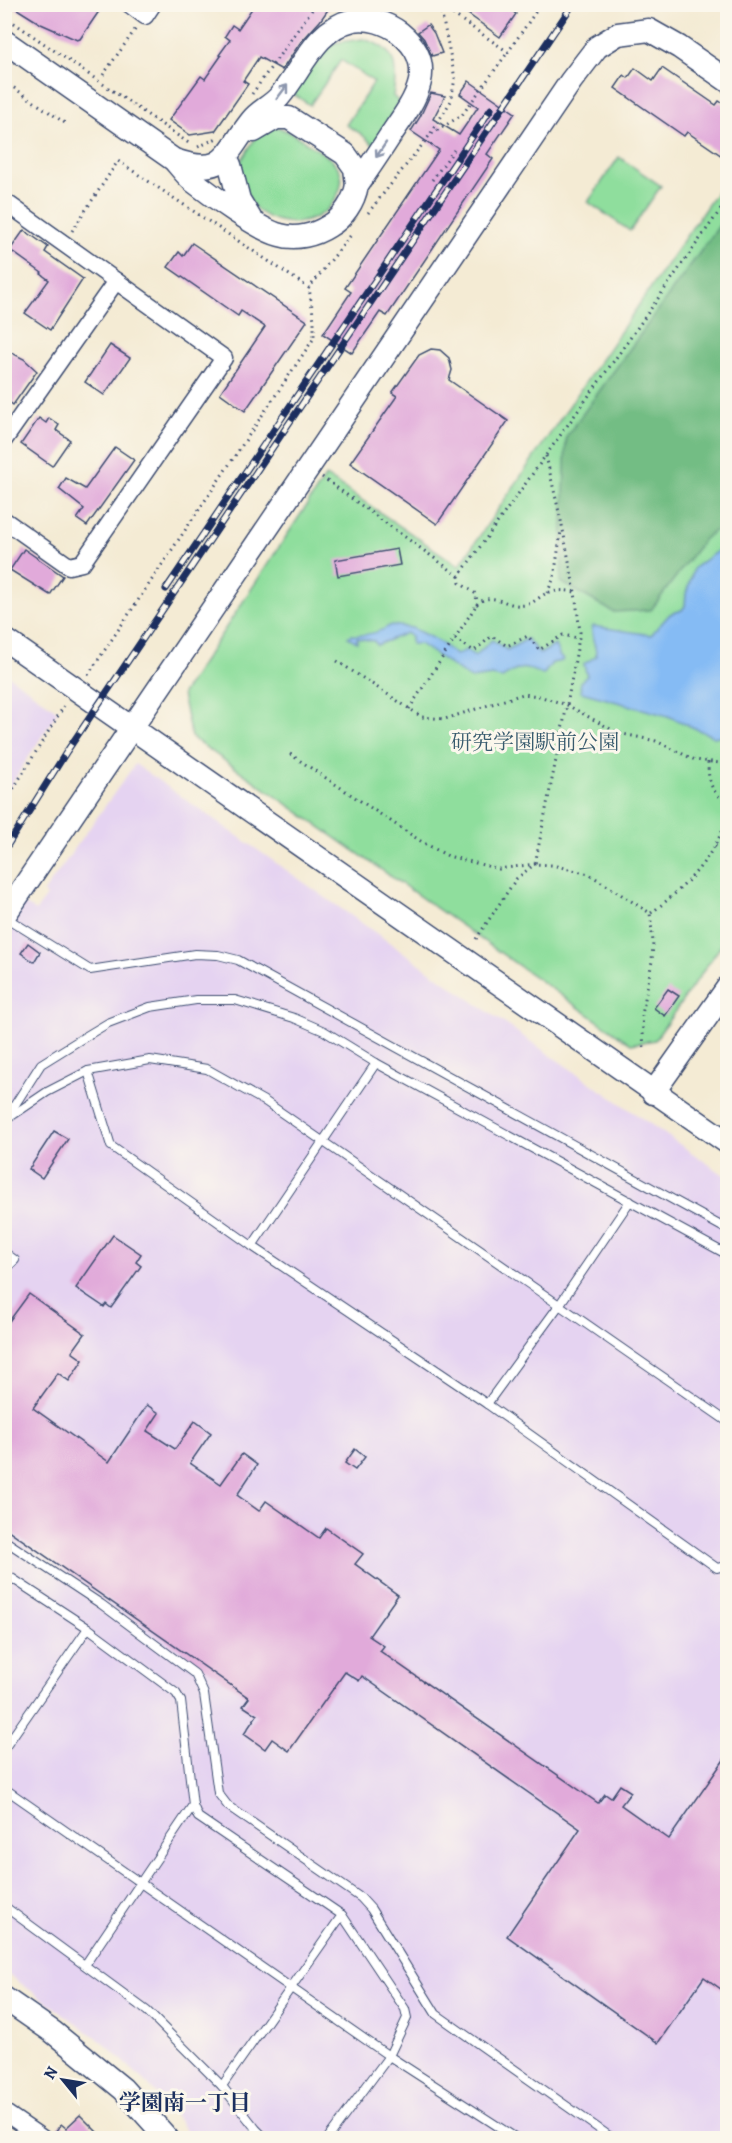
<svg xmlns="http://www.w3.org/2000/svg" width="732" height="2143" font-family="Alegreya,'Noto Serif JP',serif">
  <rect width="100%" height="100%" fill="#fbf7ec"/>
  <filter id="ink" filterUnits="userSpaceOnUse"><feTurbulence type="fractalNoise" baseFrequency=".0167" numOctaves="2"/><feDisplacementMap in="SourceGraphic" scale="12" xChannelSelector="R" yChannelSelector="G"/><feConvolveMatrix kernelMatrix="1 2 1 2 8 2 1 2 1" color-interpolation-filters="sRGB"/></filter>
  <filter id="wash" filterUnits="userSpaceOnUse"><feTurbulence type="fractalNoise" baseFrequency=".008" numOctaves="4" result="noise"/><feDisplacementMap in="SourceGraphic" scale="24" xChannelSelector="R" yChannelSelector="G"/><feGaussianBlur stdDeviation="1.35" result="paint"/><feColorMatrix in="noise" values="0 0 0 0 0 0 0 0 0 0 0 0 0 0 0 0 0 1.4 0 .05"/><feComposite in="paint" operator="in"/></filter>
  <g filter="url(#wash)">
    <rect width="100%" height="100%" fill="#f4ebd4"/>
    <g fill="#e5d3f1">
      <path d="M5,673L58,711L5,794Z"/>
      <path d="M135,764L524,1037L727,1177V2138H191L160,2096L105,2044L5,1972V929L22,903L36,911L47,896L44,892Z"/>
    </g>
    <g fill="#8fde9d" stroke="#55867e" stroke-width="1.5">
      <path d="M363,39C397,48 398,67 393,96L399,102L375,146L360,133L346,125L374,82L341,60L310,105L290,92L307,65L333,43Z"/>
      <path d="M271,125C289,130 301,139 316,149C323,154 332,158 337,166C349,182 334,208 318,216C296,229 261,222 249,199C243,189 242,175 239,164L256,137Z"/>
      <path d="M619,157L661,186L630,231L588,202Z"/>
      <path d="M727,177V937L655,1040L631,1044L191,737L182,694L326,476L459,566Z"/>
    </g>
    <path fill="#73bd84" stroke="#477671" stroke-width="1.5" d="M721,223L728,225L727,522L704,539L651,610L613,612L561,582L566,437Z"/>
    <g fill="#85bbf4" stroke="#5075a9" stroke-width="1.5">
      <path d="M727,544L728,727L723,735L714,737L668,716L581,692L580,682L587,676L584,664L596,656C597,645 589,636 593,626L651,635L670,614L682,610L685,606L686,594L694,568Z"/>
      <path d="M391,625L412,628L438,641L456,655L466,650L475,656L492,640L507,650L527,639L540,654L555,645L560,657L563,659L562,661L552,663L543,675C523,665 520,667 502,678L492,676L471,679L420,644H411V637L406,633L377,645L374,641L357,638V642L348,637L351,635C364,636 379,633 391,625Z"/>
    </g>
    <g id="blocks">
      <g fill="#e1aada">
        <path d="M9,4H104L80,39L77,40L41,24Z"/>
        <path d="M255,4H332L320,21L300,43L282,70L259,57L243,81L248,84L215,131L190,135L169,120L201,76L205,79L221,56L219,55L230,40L225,36L232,25L238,29Z"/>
        <path d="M454,4H515L511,10L516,14L500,37Z"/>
        <path d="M428,25L434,33L442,53L432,56L424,39L418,32Z"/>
        <path d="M635,68L653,81L662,68L716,105L719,101L728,107V160L687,132L684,136L615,88L624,75L628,78Z"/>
        <path d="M469,81L515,113L487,154L493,159L387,316L380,312L352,353L323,334L351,292L345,288L439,150L411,131L420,117L431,93L445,96L433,119L459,135L478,107L460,94Z"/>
        <path d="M24,230L48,247L45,252L83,279L50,330L25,313L49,280L41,274L42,273L10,250Z"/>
        <path d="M192,243L307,321L245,411L220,393L265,327L241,311L238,316L168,267L179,252L183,256Z"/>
        <path d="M110,345L130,358L104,395L85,382Z"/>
        <path d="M4,349L24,359L37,371L13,405L4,398Z"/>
        <path d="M431,349L440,350L449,358L452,370L449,380L508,421L437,524L350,463L397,396L392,393L419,355Z"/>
        <path d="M39,418L46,423L49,418L59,425L56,430L70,440L52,466L21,444Z"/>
        <path d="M115,447L134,460L87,526L77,519L84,509L59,489L66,478L85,489Z"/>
        <path d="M24,549L63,576L50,595L10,570Z"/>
        <path d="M397,549L400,565L338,576L335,560Z"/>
        <path d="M28,943L40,952L34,962L21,953Z"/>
        <path d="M668,989L679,996L665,1016L654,1008Z"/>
        <path d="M54,1131L68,1139L42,1178L29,1169Z"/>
        <path d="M113,1235L141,1254L136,1262L141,1266L111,1308L106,1304L104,1307L76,1288Z"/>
        <path d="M29,1294L85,1334L72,1352L83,1360L69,1381L58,1373L33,1408L109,1462L147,1405L159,1413L147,1431L175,1449L195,1421L211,1433L190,1463L221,1484L242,1454L257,1465L237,1495L259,1511L266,1501L319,1538L326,1528L363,1554L355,1564L398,1595L369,1636L384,1646L380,1651L598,1803L605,1794L611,1798L620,1785L631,1792L621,1805L669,1839L728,1754V1994L704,1977L658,2043L507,1936L580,1829L362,1676L359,1681L345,1672L289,1751L272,1739L265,1749L244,1734L257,1715L243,1706L249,1698L4,1527V1328Z"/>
        <path d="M355,1449L365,1457L355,1470L345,1463Z"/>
        <path d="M80,2115L104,2139H52V2136L61,2124L66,2128Z"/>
      </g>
    </g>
  </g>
  <g filter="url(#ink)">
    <use href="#blocks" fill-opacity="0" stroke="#3c4b70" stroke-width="1.5"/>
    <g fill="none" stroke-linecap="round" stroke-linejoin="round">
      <g stroke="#3c4b70" stroke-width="10">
        <g id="lane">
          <path d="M5,917L90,970L195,954L218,955L238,960L728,1230"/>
          <path d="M376,1063L252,1246L487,1404L717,1568L728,1565"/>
          <path d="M88,1071L111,1146L252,1246"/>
          <path d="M9,1114L41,1064L78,1041L108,1023L150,1007L196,1000H235L294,1018L324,1031L376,1063L728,1255"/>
          <path d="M7,1119L47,1092L88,1071L150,1060L207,1069L266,1102L728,1422"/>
          <path d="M4,1252L15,1260L4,1271"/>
          <path d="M487,1404L560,1304L630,1201"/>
          <path d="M4,1540L101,1604L195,1674L204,1694L218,1793L228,1806L361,1898L371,1909L436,2014L612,2138"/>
          <path d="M4,1573L88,1628L176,1693L181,1701L193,1805L85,1965"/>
          <path d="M4,1749L88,1628"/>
          <path d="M4,1788L389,2056L516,2138"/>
          <path d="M193,1805L198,1817L342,1915L222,2086"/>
          <path d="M4,1906L147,2011L222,2086L256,2129L265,2138"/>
          <path d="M328,2138L389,2056L407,2018L405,2009L342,1915"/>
        </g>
      </g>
      <g stroke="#3c4b70" stroke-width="19">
        <g id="street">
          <path d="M129,4L145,16L153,4"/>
          <path d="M4,201L224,358L82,563L69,566L4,520"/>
          <path d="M4,440L116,281"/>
          <path d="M4,2112L42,2138"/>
        </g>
      </g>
      <g stroke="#3c4b70" stroke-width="25">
        <g id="secondary">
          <path d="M4,41L174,160C180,167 186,175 193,181C211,195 259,230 280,235C296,240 315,235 329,226C343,218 354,202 357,185C369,168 381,150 392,133C415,100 440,66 400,33C387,23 369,17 353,20C315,29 302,70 279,97C271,106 259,111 252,120C224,155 226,177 174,160"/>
          <path d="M254,131L276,118H289L345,154L355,168L357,185"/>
          <path d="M230,165L239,200L250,218"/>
          <path d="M4,639L728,1143"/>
          <path d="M4,916L571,81L597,47L618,34L649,30L679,47L728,81"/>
          <path d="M653,1093L728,987"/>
          <path d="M4,1998L53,2032L123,2089L167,2138"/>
        </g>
      </g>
      <g stroke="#3c4b70" stroke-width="3" stroke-dasharray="1.5 4.5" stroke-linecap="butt">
        <path d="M438,4L508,52L541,4"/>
        <path d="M4,16L190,144"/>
        <path d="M103,75L137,27"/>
        <path d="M4,81L65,123"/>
        <path d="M252,94L316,4"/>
        <path d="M431,133L451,101L455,78L440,6"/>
        <path d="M198,147L217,138"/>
        <path d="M432,180L454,150"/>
        <path d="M368,213L430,135L462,115L508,52"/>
        <path d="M72,231L118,161L309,288L351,235"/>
        <path d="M546,456L562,525"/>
        <path d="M322,477L459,576L626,344L728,199"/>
        <path d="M562,525L575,592L580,632L567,705L535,864L552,865L589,874L650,913L653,942L652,961L642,1015L644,1050"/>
        <path d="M459,576L460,583L476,594L477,604C494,590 505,608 526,605C534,603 540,596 547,593C556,590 566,590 575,592"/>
        <path d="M547,593L554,578L561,531"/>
        <path d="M455,639L474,651L492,636L507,646L528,636L539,650L563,635L578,638"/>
        <path d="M337,661L422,717L445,719L523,694L539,696L567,705L618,733L656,741L695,760L728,764"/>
        <path d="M88,675L314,338V320L309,288"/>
        <path d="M409,709L477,604"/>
        <path d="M290,754L422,842L448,856L499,869L535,864L516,879L474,942"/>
        <path d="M708,762C708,781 711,793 728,803"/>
        <path d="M4,804L64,706"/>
        <path d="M715,846L728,855"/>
        <path d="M651,913C686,887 712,859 728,818"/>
      </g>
      <use href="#lane" stroke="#fff" stroke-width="8"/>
      <use href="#street" stroke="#fff" stroke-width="16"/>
      <use href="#secondary" stroke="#fff" stroke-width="22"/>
      <g stroke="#1b2f5e" stroke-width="7">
        <g id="rail">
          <path d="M166,589L491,109"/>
          <path d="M4,851L67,751L573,4"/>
        </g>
      </g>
      <use href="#rail" stroke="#fbf7ec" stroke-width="4.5" stroke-dasharray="14" stroke-linecap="butt"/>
    </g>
    <defs><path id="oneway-shaft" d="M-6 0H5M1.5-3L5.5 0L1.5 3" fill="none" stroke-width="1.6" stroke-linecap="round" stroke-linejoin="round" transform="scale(1.5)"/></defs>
    <g stroke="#8d97ae">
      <use href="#oneway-shaft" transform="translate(282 92) rotate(-53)"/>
      <use href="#oneway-shaft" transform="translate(381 150) rotate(124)"/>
    </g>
  </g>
  <g text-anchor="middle" stroke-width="6" stroke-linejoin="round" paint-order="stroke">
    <g font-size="21" fill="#385b6e" stroke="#fbf7ec">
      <text x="535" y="749">研究学園駅前公園</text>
    </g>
    <g font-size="22" font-weight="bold" fill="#1b2f5e" stroke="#fbf7ec">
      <text x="185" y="2110">学園南一丁目</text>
    </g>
  </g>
  <rect width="732" height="2143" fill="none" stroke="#fbf7ec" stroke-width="24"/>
  <g transform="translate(63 2080) rotate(300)" stroke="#fbf7ec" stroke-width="4.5" paint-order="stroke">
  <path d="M0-4.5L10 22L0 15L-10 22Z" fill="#1b2f5e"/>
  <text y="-9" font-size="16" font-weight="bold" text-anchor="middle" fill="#1b2f5e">N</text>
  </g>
</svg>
